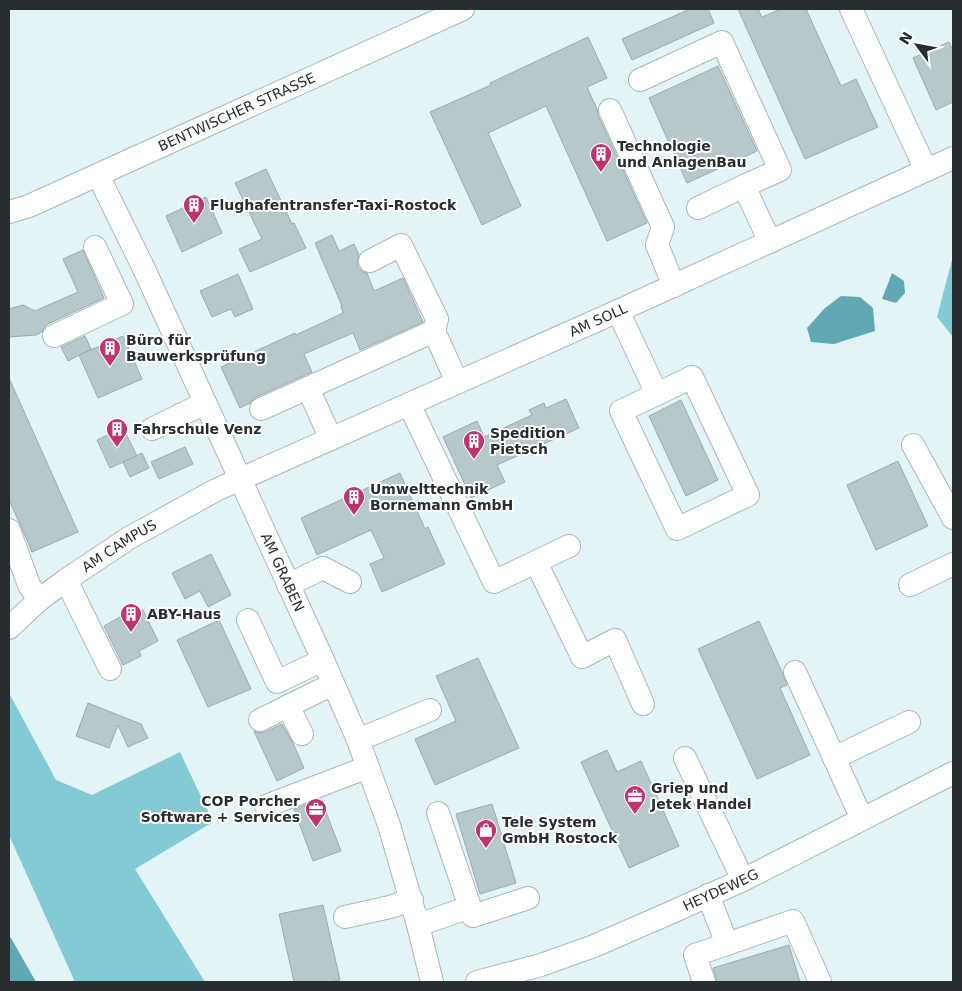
<svg xmlns="http://www.w3.org/2000/svg" width="962" height="991" font-family="'DejaVu Sans',sans-serif">
  <rect width="100%" height="100%" fill="#e2f4f6"/>
  <g fill="#83cad5">
    <path d="M953,256V337L937,317Z"/>
    <path d="M9,693L56,780L92,795L180,752L213,822L135,869L205,982H75L9,835Z"/>
  </g>
  <g fill="#62a8b2">
    <path d="M892,273L904,281L905,293L896,303L882,299Z"/>
    <path d="M841,296L860,297L873,308L875,331L834,344L811,342L807,328L825,308Z"/>
    <path d="M9,938H11L36,982H9Z"/>
  </g>
  <g fill="#b7c8ca" stroke="#9babad">
    <path d="M690,9H708L714,23L632,60L622,39Z"/>
    <path d="M738,9H758L762,17L781,9H806L841,86L856,79L878,127L805,159Z"/>
    <path d="M588,37L607,78L587,87L597,109L598,115L647,223L607,241L546,106L488,133L521,206L482,225L430,112L491,85L490,83Z"/>
    <path d="M949,42L953,51V102L936,110L913,58Z"/>
    <path d="M718,66L757,151L687,183L649,98Z"/>
    <path d="M266,169L292,224L294,223L306,248L250,272L239,249L262,239L235,183Z"/>
    <path d="M206,197L222,233L182,252L166,216Z"/>
    <path d="M332,235L339,251L354,244L359,255L357,261L358,267L363,272L367,273L374,291L403,278L423,322L360,350L353,333L304,354L312,372L256,397L250,403L240,408L221,367L295,333L296,335L343,313L341,306H342L315,243Z"/>
    <path d="M83,250L104,298L48,324L44,328L42,332L36,335L9,337V309L23,305L35,311L78,292L63,259Z"/>
    <path d="M238,274L253,309L235,317L231,309L212,317L200,291Z"/>
    <path d="M85,336L91,349L68,361L61,347Z"/>
    <path d="M123,336L142,379L98,398L79,355Z"/>
    <path d="M9,378L78,532L32,552L21,526L18,520L9,500Z"/>
    <path d="M566,399L579,428L497,465L505,482L471,498L443,437L477,421L484,437L532,415L529,410L544,403L546,408Z"/>
    <path d="M681,400L718,480L686,496L649,416Z"/>
    <path d="M123,428L137,456L110,468L97,440Z"/>
    <path d="M185,447L193,464L159,479L151,462Z"/>
    <path d="M142,453L149,468L130,477L123,462Z"/>
    <path d="M898,461L928,526L876,550L847,485Z"/>
    <path d="M400,473L425,529L428,527L445,564L382,592L370,564L384,558L371,530L317,555L301,518Z"/>
    <path d="M211,554L231,595L208,607L200,591L185,599L172,573Z"/>
    <path d="M143,610L158,641L139,651L141,656L123,665L104,626L120,617L122,621Z"/>
    <path d="M219,620L251,689L208,707L177,640Z"/>
    <path d="M759,621L782,672L787,685L780,688L810,755L757,779L698,649Z"/>
    <path d="M478,658L519,748L435,785L415,739L456,721L436,676Z"/>
    <path d="M88,703L141,724L148,738L128,747L118,725L109,748L76,736Z"/>
    <path d="M282,724L293,743L304,768L277,781L254,731L260,733L265,732Z"/>
    <path d="M607,750L617,772L641,761L679,846L629,868L581,762Z"/>
    <path d="M321,799L341,851L313,861L294,809Z"/>
    <path d="M492,804L516,883L480,894L456,814Z"/>
    <path d="M323,905L340,980L329,982H294L279,914Z"/>
    <path d="M789,945L800,982H717L713,968Z"/>
  </g>
  <g fill="none" stroke-linecap="round" stroke-linejoin="round">
    <g stroke="#a8b8ba" stroke-width="24">
      <g id="minor">
        <path d="M851,9L926,170"/>
        <path d="M640,80L722,42L780,170L744,186L770,242"/>
        <path d="M610,110L663,227L657,245L674,286"/>
        <path id="s1" d="M98,175L145,271L323,660L358,740L389,825L418,925L432,982"/>
        <path d="M698,208L744,186"/>
        <path id="s2" d="M9,212L29,206L463,9"/>
        <path d="M370,261L401,245L437,319L434,331"/>
        <path d="M618,311L657,394L621,411L677,529L748,495L692,377L657,394"/>
        <path d="M54,336L122,304L95,247"/>
        <path d="M308,388L434,331L457,382"/>
        <path d="M409,404L494,582L569,546"/>
        <path d="M261,409L308,388L331,439"/>
        <path d="M152,429L205,403"/>
        <path d="M913,445L953,518"/>
        <path d="M9,530L29,585L39,600"/>
        <path d="M536,562L582,657L615,640L643,704"/>
        <path d="M66,580L110,669"/>
        <path d="M288,585L323,568L350,582"/>
        <path d="M910,585L953,564"/>
        <path d="M248,620L277,682L323,660"/>
        <path id="s3" d="M9,628L39,600L66,580L129,538L216,490L618,311L953,158"/>
        <path d="M795,672L862,819"/>
        <path d="M288,706L302,734"/>
        <path d="M260,720L333,684"/>
        <path d="M358,740L430,710"/>
        <path d="M685,758L743,880"/>
        <path d="M834,758L909,722"/>
        <path d="M266,806L368,767"/>
        <path d="M438,813L470,907"/>
        <path d="M708,895L727,944"/>
        <path d="M345,917L390,907L412,900"/>
        <path d="M418,925L470,907L473,916L528,898"/>
        <path id="s4" d="M477,982L541,965L594,946L670,913L743,880L953,773"/>
        <path d="M704,982L695,955L793,921L820,982"/>
      </g>
    </g>
    <use href="#minor" stroke="#fff" stroke-width="22"/>
  </g>
  <defs>
    <g id="building-pin" transform="scale(1.125)"><path d="M0 17L-7.5 6A9.5 9.5 0 1 1 7.5 6Z" fill="#bd3471" stroke="#fff"/><path d="M-4-6H4V6H1V3H-1V6H-4ZM-2.5-4.3h1.7v1.8h-1.7ZM.8-4.3h1.7v1.8H.8ZM-2.5-1h1.7V.8h-1.7ZM.8-1h1.7V.8H.8Z" fill="#fff"/></g>
    <g id="office-pin" transform="scale(1.125)"><path d="M0 17L-7.5 6A9.5 9.5 0 1 1 7.5 6Z" fill="#bd3471" stroke="#fff"/><path d="M-6-3h4V-5.5h4V-3h4V5H-6ZM-1-4.5V-3h2v-1.5ZM-6 0V1H6V0Z" fill="#fff"/></g>
    <g id="shop-pin" transform="scale(1.125)"><path d="M0 17L-7.5 6A9.5 9.5 0 1 1 7.5 6Z" fill="#bd3471" stroke="#fff"/><path d="M-5-2.5h2.3a2.7 3.5 0 0 1 5.4 0H5L5.5 6h-11ZM-1.5-2.5h3a1.5 2.3 0 0 0-3 0Z" fill="#fff"/></g>
  </defs>
  <g fill-rule="evenodd">
    <use href="#building-pin" x="601" y="154"/>
    <use href="#building-pin" x="194" y="205"/>
    <use href="#building-pin" x="110" y="348"/>
    <use href="#building-pin" x="117" y="429"/>
    <use href="#building-pin" x="474" y="441"/>
    <use href="#building-pin" x="354" y="497"/>
    <use href="#building-pin" x="131" y="614"/>
    <use href="#office-pin" x="635" y="796"/>
    <use href="#office-pin" x="316" y="809"/>
    <use href="#shop-pin" x="486" y="830"/>
  </g>
  <g text-anchor="middle" stroke-width="4" stroke-linejoin="round" paint-order="stroke">
    <g font-size="14" fill="#282e2f" stroke="#fff">
      <text dy="5" stroke="none"><textPath href="#s2" startOffset="249">BENTWISCHER STRASSE</textPath></text>
      <text dy="5" stroke="none"><textPath href="#s3" startOffset="668">AM SOLL</textPath></text>
      <text dy="5" stroke="none"><textPath href="#s3" startOffset="138">AM CAMPUS</textPath></text>
      <text dy="5" stroke="none"><textPath href="#s1" startOffset="438">AM GRABEN</textPath></text>
      <text dy="5" stroke="none"><textPath href="#s4" startOffset="261">HEYDEWEG</textPath></text>
    </g>
    <g font-size="14" font-weight="bold" fill="#282e2f" stroke="#fff" text-anchor="start">
      <text x="617" y="151">Technologie<tspan x="617" dy="16">und AnlagenBau</tspan></text>
      <text x="210" y="210">Flughafentransfer-Taxi-Rostock</text>
      <text x="126" y="345">Büro für<tspan x="126" dy="16">Bauwerksprüfung</tspan></text>
      <text x="133" y="434">Fahrschule Venz</text>
      <text x="490" y="438">Spedition<tspan x="490" dy="16">Pietsch</tspan></text>
      <text x="370" y="494">Umwelttechnik<tspan x="370" dy="16">Bornemann GmbH</tspan></text>
      <text x="147" y="619">ABY-Haus</text>
      <text x="651" y="793">Griep und<tspan x="651" dy="16">Jetek Handel</tspan></text>
      <text x="300" y="806" text-anchor="end">COP Porcher<tspan x="300" dy="16">Software + Services</tspan></text>
      <text x="502" y="827">Tele System<tspan x="502" dy="16">GmbH Rostock</tspan></text>
    </g>
  </g>
  <rect width="962" height="991" fill="none" stroke="#282e2f" stroke-width="20"/>
  <g transform="translate(917 45) rotate(302)" stroke="#ffffff" stroke-width="4" paint-order="stroke">
  <path d="M0-4L9 19L0 12L-9 19Z" fill="#282e2f"/>
  <text y="-8" font-size="14" font-weight="bold" text-anchor="middle" fill="#282e2f">N</text>
  </g>
</svg>
